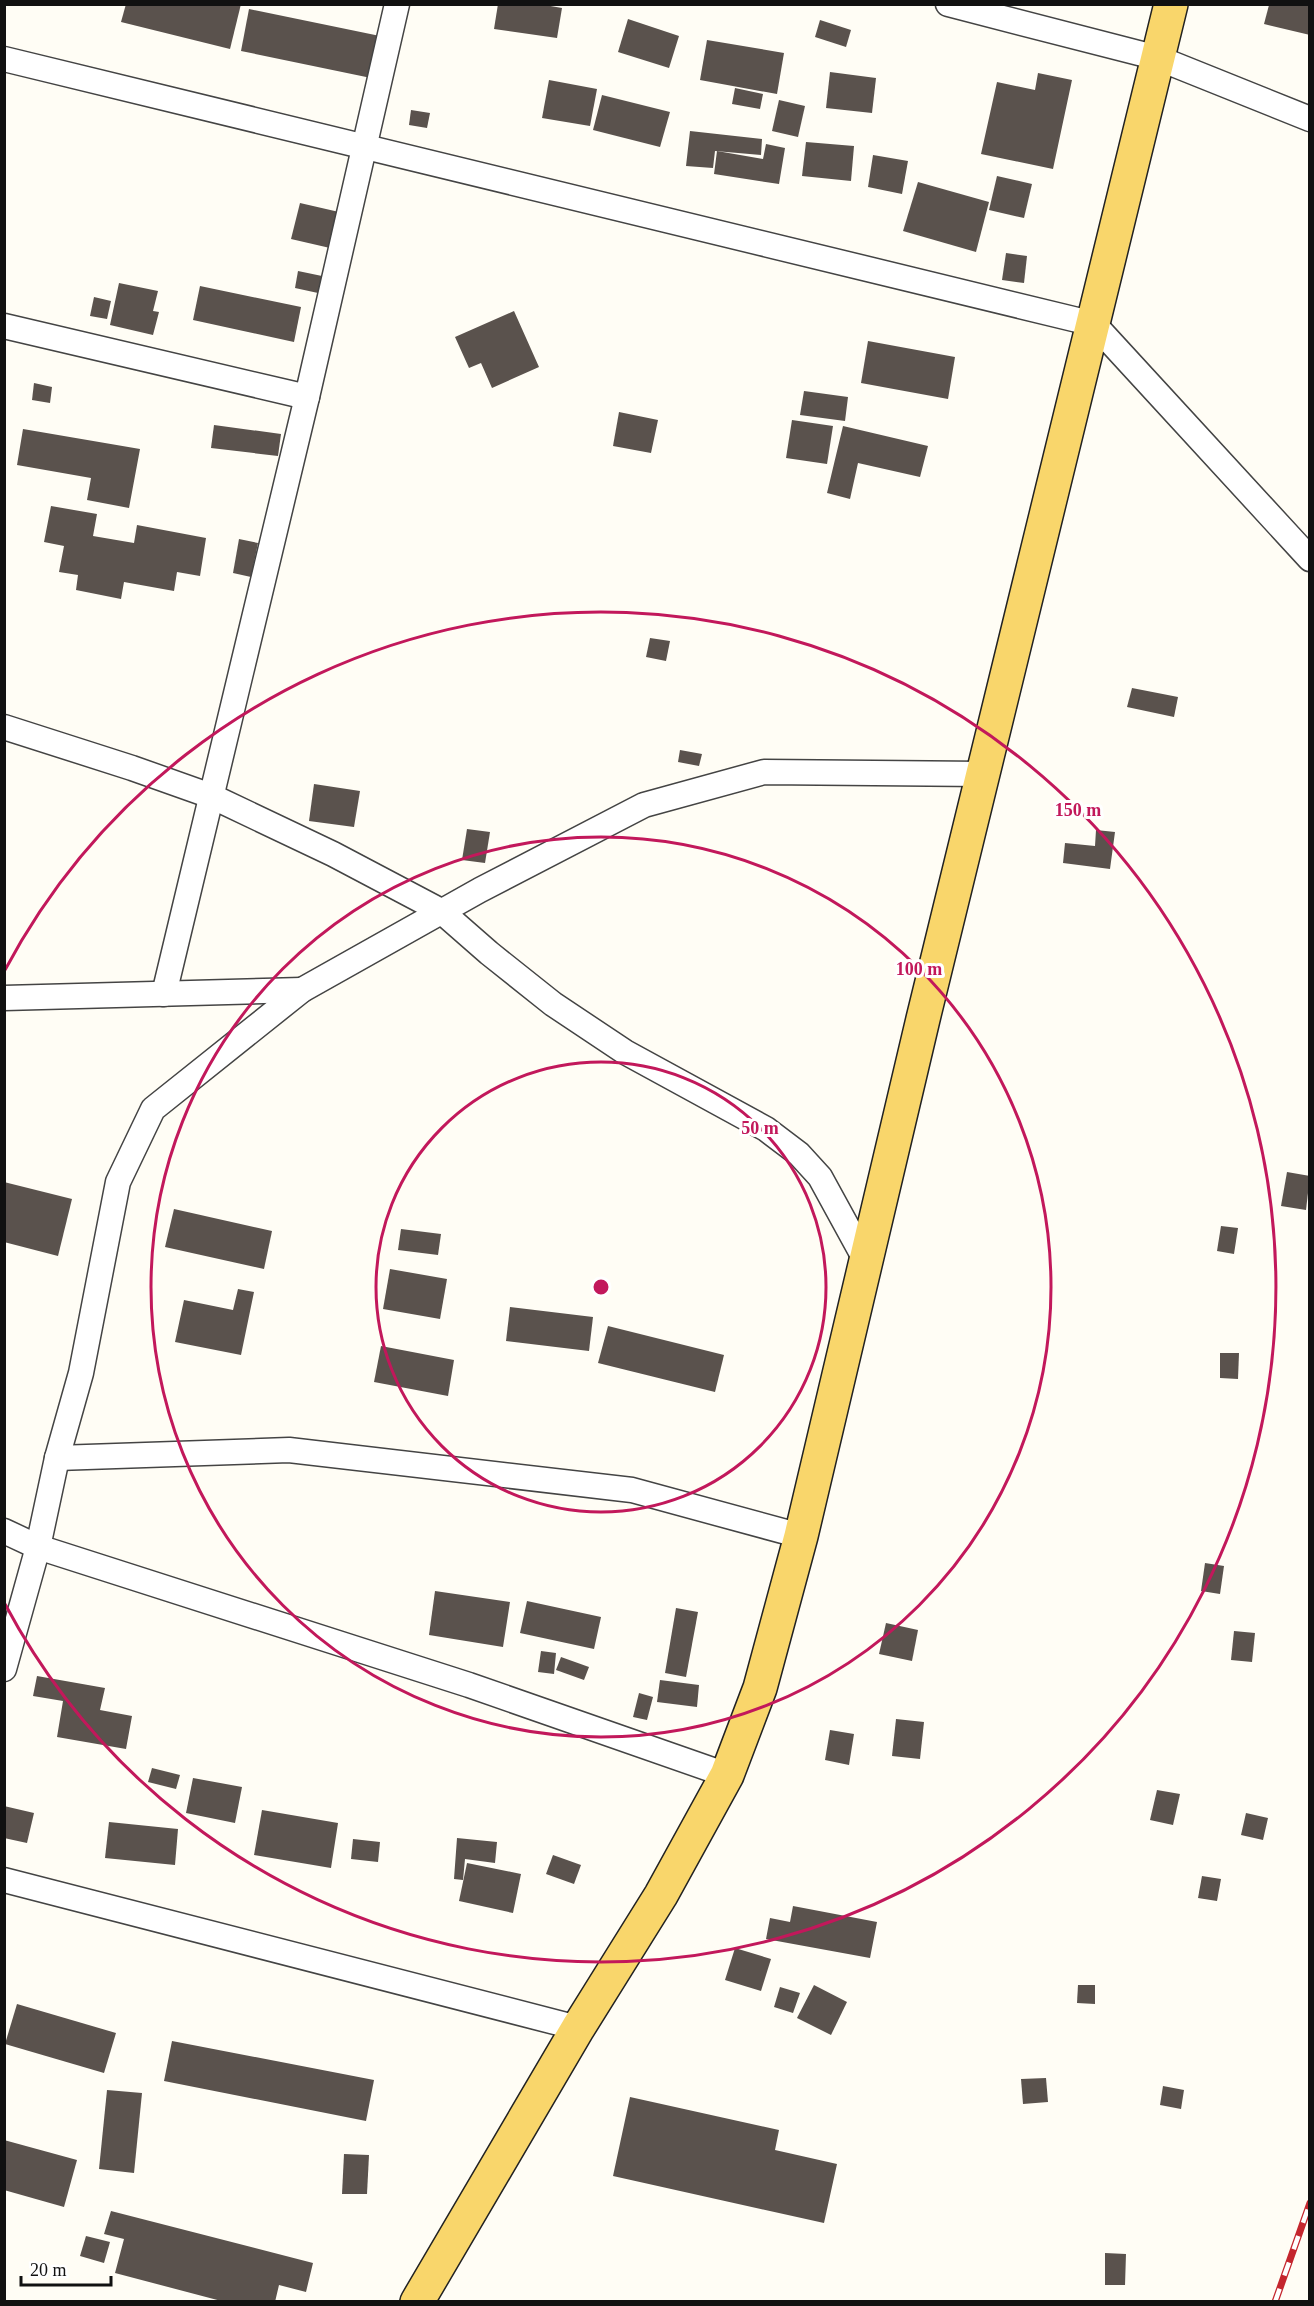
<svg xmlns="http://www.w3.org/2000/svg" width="1314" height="2306" font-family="Georgia,serif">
  <rect width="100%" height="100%" fill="#fffdf5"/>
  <g fill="#5a524d">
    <path d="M126,4H241L230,49L121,22Z"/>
    <path d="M498,4H539L562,8L557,38L494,29Z"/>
    <path d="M1269,5H1310V35L1264,24Z"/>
    <path d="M249,9L380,36L371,78L241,51Z"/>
    <path d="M628,19L679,36L669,68L618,52Z"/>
    <path d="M820,20L851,30L846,47L815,37Z"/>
    <path d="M707,40L784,53L777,94L700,80Z"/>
    <path d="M830,72L876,78L872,113L826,108Z"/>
    <path d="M1038,73L1072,80L1053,169L981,154L997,82L1035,90Z"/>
    <path d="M549,80L597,89L590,126L542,118Z"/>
    <path d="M735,88L763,94L760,109L732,104Z"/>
    <path d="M602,95L670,112L660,147L593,130Z"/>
    <path d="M779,100L805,106L798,137L772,131Z"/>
    <path d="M411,110L430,113L427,128L409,125Z"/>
    <path d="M690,131L762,139L761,155L715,151L713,168L686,166Z"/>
    <path d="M806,142L854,146L851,181L802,176Z"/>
    <path d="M766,144L785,148L779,184L714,174L717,151L763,159Z"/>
    <path d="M873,155L908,161L902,194L868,187Z"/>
    <path d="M997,176L1032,184L1024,218L989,210Z"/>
    <path d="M918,182L989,202L976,252L903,231Z"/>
    <path d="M300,203L339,212L330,248L291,239Z"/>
    <path d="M1006,253L1027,256L1024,283L1002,280Z"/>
    <path d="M298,271L322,276L318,293L295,288Z"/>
    <path d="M119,283L158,291L153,311L159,312L153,335L110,325Z"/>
    <path d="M200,286L301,307L294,342L193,320Z"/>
    <path d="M94,297L111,301L107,319L90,316Z"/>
    <path d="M514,311L539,367L492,388L481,363L469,368L455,337Z"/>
    <path d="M868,341L955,357L948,399L861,383Z"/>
    <path d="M34,383L52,387L50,403L32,400Z"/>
    <path d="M804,391L848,397L845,421L800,415Z"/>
    <path d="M619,412L658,420L651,453L613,446Z"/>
    <path d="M792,420L833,426L827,464L786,458Z"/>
    <path d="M214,425L281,434L278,456L211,448Z"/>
    <path d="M843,426L928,446L920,477L858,463L850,499L827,493Z"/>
    <path d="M23,429L140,449L129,508L87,500L91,478L17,465Z"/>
    <path d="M51,506L97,514L93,536L134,543L137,525L206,538L200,576L177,572L174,591L124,582L121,599L76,590L78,575L59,572L64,546L44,542Z"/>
    <path d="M239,539L258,543L251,577L233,573Z"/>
    <path d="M650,638L670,641L666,661L646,657Z"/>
    <path d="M1132,688L1178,697L1174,717L1127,707Z"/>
    <path d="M680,750L702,754L699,766L678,762Z"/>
    <path d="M314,784L360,791L354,827L309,821Z"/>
    <path d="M467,829L490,832L485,863L462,860Z"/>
    <path d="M1096,830L1115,832L1110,869L1063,863L1065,843L1095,846Z"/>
    <path d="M1287,1172L1310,1176L1306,1210L1281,1206Z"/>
    <path d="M4,1182L72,1199L58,1256L4,1242Z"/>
    <path d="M174,1209L272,1231L264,1269L165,1247Z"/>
    <path d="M1221,1226L1238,1228L1234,1254L1217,1251Z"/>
    <path d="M401,1229L441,1234L438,1255L398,1250Z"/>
    <path d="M390,1269L447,1279L440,1319L383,1309Z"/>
    <path d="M238,1289L254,1292L241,1355L175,1342L184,1300L233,1310Z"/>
    <path d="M510,1307L593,1317L589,1351L506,1341Z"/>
    <path d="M608,1326L724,1355L715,1392L598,1363Z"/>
    <path d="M381,1346L454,1360L448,1396L374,1382Z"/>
    <path d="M1220,1353H1239L1238,1379L1220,1378Z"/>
    <path d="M1205,1563L1224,1566L1220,1594L1201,1591Z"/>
    <path d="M435,1591L510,1602L503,1647L429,1635Z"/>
    <path d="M527,1601L601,1617L594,1649L520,1633Z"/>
    <path d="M676,1608L698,1612L686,1677L665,1673Z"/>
    <path d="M886,1623L918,1630L912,1661L879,1654Z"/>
    <path d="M1234,1631L1255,1633L1252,1662L1231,1660Z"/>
    <path d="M541,1651L556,1653L554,1674L538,1672Z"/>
    <path d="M561,1657L589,1667L584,1680L556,1670Z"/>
    <path d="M37,1676L105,1688L100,1710L132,1716L126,1749L57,1737L63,1701L33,1696Z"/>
    <path d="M660,1680L699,1685L697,1707L657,1702Z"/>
    <path d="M639,1693L653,1697L647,1720L633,1717Z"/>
    <path d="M896,1719L924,1722L920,1759L892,1756Z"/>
    <path d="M830,1730L854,1734L849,1765L825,1760Z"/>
    <path d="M152,1768L180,1775L176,1789L148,1782Z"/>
    <path d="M193,1778L242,1787L235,1823L186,1813Z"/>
    <path d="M1157,1790L1180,1794L1173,1825L1150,1820Z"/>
    <path d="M4,1806L34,1813L27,1843L4,1838Z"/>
    <path d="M262,1810L338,1823L331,1868L254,1855Z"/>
    <path d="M1246,1813L1268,1818L1263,1840L1241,1835Z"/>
    <path d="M109,1822L178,1829L175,1865L105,1858Z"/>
    <path d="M457,1838L497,1842L495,1863L465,1859L463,1880L454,1879Z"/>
    <path d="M353,1839L380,1842L378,1862L351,1859Z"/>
    <path d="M553,1855L581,1865L574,1884L546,1874Z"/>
    <path d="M467,1863L521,1874L513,1913L459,1901Z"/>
    <path d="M1202,1876L1221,1879L1217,1901L1198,1898Z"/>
    <path d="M793,1906L877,1922L870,1958L766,1939L770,1918L790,1922Z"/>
    <path d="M735,1948L771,1959L761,1991L725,1980Z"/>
    <path d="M814,1985L847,2002L831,2035L797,2018Z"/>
    <path d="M1078,1985H1095V2004L1077,2003Z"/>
    <path d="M780,1987L800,1993L793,2013L774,2007Z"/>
    <path d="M17,2004L116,2033L104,2073L5,2044Z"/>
    <path d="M172,2041L374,2080L366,2121L164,2081Z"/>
    <path d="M1046,2078L1048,2102L1023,2104L1021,2079Z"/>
    <path d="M1163,2086L1184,2090L1181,2109L1160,2105Z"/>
    <path d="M107,2090L142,2093L134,2173L99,2169Z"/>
    <path d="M630,2097L779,2130L775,2150L837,2164L824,2223L613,2176Z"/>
    <path d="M4,2140L77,2160L64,2207L4,2190Z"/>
    <path d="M344,2154L369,2155L367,2194H342Z"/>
    <path d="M111,2211L313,2263L306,2292L279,2285L275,2302H225L115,2273L124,2239L104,2234Z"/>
    <path d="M86,2236L110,2242L104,2263L80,2256Z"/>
    <path d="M1105,2253L1126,2254L1125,2285H1105Z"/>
  </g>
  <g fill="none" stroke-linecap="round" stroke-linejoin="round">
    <g stroke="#444" stroke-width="27">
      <g id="minor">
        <path d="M948,4L1158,58L1310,119"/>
        <path d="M4,59L1094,324L1310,559"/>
        <path d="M4,326L307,397"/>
        <path d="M4,727L132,768L211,796L333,854L441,911L489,953L553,1004L625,1052L766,1129L799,1154L820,1177L866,1261"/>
        <path d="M164,994L307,397L397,4"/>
        <path d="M4,998L302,990"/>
        <path d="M57,1458L289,1450L632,1490L801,1536"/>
        <path d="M4,1531L38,1547L469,1685L727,1775"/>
        <path d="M4,1669L38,1547L57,1458L81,1373L118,1182L153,1109L302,990L480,890L644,805L764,772L984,774"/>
        <path d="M4,1880L578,2028"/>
      </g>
    </g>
    <g stroke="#222" stroke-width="36">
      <path id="primary" d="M417,2302L578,2028L661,1895L727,1775L760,1688L801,1536L923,1019L1171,4"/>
    </g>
    <use href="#minor" stroke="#fff" stroke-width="24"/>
    <use href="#primary" stroke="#f9d66b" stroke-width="33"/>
    <g stroke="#c4262e" stroke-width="7">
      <path id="rail" d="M1275,2302L1310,2203"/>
    </g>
    <use href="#rail" stroke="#fff" stroke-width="4.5" stroke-dasharray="14" stroke-linecap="butt"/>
  </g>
  <g fill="none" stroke="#c2185b" stroke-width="3">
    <circle cx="601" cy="1287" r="225"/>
    <circle cx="601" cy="1287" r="450"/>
    <path d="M5 970A675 675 0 1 1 5 1604"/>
  </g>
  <circle cx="601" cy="1287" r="9" fill="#c2185b" stroke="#fff" stroke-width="3"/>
  <g font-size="18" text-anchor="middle" font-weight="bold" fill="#c2185b" stroke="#fff" stroke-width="6" stroke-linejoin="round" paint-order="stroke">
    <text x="1078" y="816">150 m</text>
    <text x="919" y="975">100 m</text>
    <text x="760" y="1134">50 m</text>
  </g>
  <rect width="1314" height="2306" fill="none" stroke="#111111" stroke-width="12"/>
  <path d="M21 2276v9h90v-9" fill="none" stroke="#111111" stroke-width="3"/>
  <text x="30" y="2276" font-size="18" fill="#111111" stroke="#ffffff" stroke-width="4.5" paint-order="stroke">20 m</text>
</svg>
